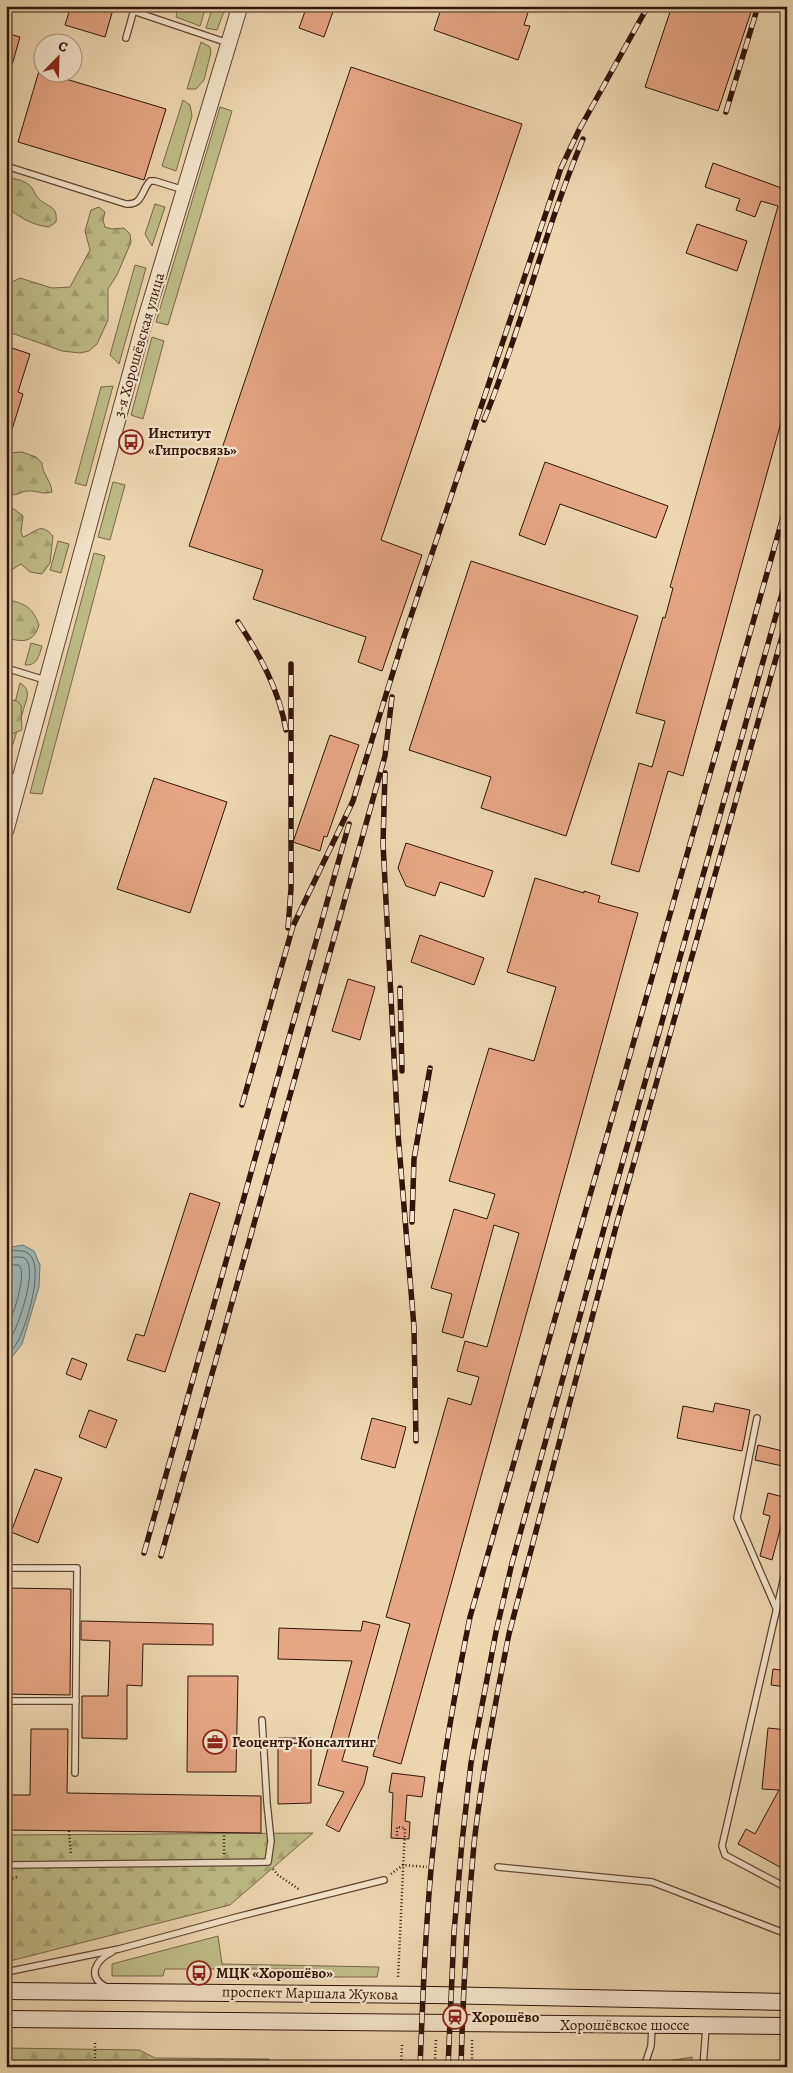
<svg xmlns="http://www.w3.org/2000/svg" width="793" height="2073" font-family="Alegreya,serif">
  <defs>
    <pattern id="forest-firs" width="22" height="20" patternUnits="userSpaceOnUse" patternTransform="scale(1.25)"><rect width="22" height="20" fill="#bebd86"/><path d="M5 1l3.5 6h-7zM16 11l3.5 6h-7z" fill="#a4a272"/></pattern>
  </defs>
  <rect width="100%" height="100%" fill="#edd7af"/>
  <filter id="stains"><feTurbulence type="fractalNoise" baseFrequency=".004" numOctaves="4"/><feColorMatrix values="0 0 0 0 .2 0 0 0 0 .09 0 0 0 0 .02 0 0 0 .5 -.17"/></filter>
  <radialGradient id="worn" r=".72"><stop offset=".6" stop-color="#630" stop-opacity="0"/><stop offset="1" stop-color="#630" stop-opacity=".3"/></radialGradient>
  <g fill="#bebd86" stroke="#786948">
    <path d="M178,6H206L200,26L176,17Z"/>
    <path d="M213,6H226L217,30L206,28Z"/>
    <path d="M201,42L210,47L211,52L204,80L196,89H187Z"/>
    <path d="M183,100L190,105L192,116L176,171L162,166Z"/>
    <path d="M220,107L232,111L168,325L156,322Z"/>
    <path d="M155,204L165,207L152,246L145,234Z"/>
    <path d="M135,265L146,268L119,364L110,355Z"/>
    <path d="M152,337L164,341L143,419L131,415Z"/>
    <path d="M113,386L86,486L75,483L101,387Z"/>
    <path d="M113,482L125,485L110,540L98,537Z"/>
    <path d="M58,541L69,544L61,573L50,570Z"/>
    <path d="M94,553L105,556L42,794L30,793Z"/>
    <path d="M31,643L42,646C39,656 37,666 25,665Z"/>
    <path d="M20,683C27,687 28,691 27,698L13,744L6,757V738Z"/>
    <path d="M218,1936L222,1964L379,1967L377,1977H317V1969H165L163,1976H112V1964Z"/>
  </g>
  <g fill="url(#forest-firs)" stroke="#786948">
    <path d="M6,177C15,179 26,180 32,188C34,191 36,196 38,198C48,208 58,205 56,222L49,227C32,225 18,217 6,206Z"/>
    <path d="M99,207L105,212L103,220L105,227L112,229L124,228L130,234L131,242L117,275L108,289V320L97,344L89,351L80,353L62,351L6,331V285L20,278L52,288L70,287L90,250L85,231L91,210Z"/>
    <path d="M22,452L36,457L42,463C42,474 51,480 52,492C41,495 36,490 27,491C20,492 19,495 10,495L6,491V453Z"/>
    <path d="M14,509L23,516L21,532L23,537C35,533 40,521 53,536L50,563L42,574L30,572L21,564L6,573V519L8,510Z"/>
    <path d="M6,599C25,604 32,606 39,625C34,643 21,643 6,637Z"/>
    <path d="M11,700L17,701L21,705L22,730L6,736V706Z"/>
    <path d="M313,1833L230,1905L6,1962V1835Z"/>
    <path d="M6,2048L139,2050L155,2058L269,2059L273,2067H6Z"/>
    <path d="M692,2057L691,2067H663L674,2060Z"/>
  </g>
  <path fill="#9db7b6" stroke="#727671" d="M23,1245L34,1251L40,1265L39,1287L22,1344L6,1365V1248Z"/>
  <g fill="none" stroke-linecap="round" stroke-linejoin="round">
    <g stroke="#676660" stroke-width="1">
      <path d="M6,1251C14,1251 23,1249 29,1254C45,1267 26,1326 18,1341C15,1347 10,1352 6,1357"/>
      <path d="M6,1258C12,1258 21,1255 26,1259C38,1273 16,1334 6,1347"/>
      <path d="M6,1265H19C28,1276 11,1319 6,1333"/>
    </g>
  </g>
  <g fill="#e6a683" stroke="#311509">
    <path d="M71,6H114L105,37L65,25Z"/>
    <path d="M307,6H335L324,37L299,28Z"/>
    <path d="M442,6H530L524,25L530,26L518,60L434,30Z"/>
    <path d="M672,6H753L718,111L645,87Z"/>
    <path d="M6,33L20,37L10,72H6Z"/>
    <path d="M351,67L522,124L381,540L422,555L382,671L358,662L366,637L253,599L263,570L189,546Z"/>
    <path d="M39,71L166,109L144,180L18,142Z"/>
    <path d="M713,163L787,190V235L781,257L787,258V401L683,776L668,771L639,872L611,864L639,763L652,767L665,721L636,713L663,617L665,618L673,588L670,587L778,206L761,201L755,217L736,210L740,199L705,187Z"/>
    <path d="M697,224L747,241L737,271L686,253Z"/>
    <path d="M6,346L30,354L18,392L23,394L9,439H6Z"/>
    <path d="M545,462L668,506L656,538L560,504L545,545L519,535Z"/>
    <path d="M471,561L638,616L566,836L481,808L491,777L409,750Z"/>
    <path d="M330,735L359,745L327,837L324,836L320,851L293,842Z"/>
    <path d="M154,778L227,802L190,913L117,889Z"/>
    <path d="M406,843L493,871L484,897L440,882L435,896L406,886L398,868Z"/>
    <path d="M535,878L584,893V891L600,896L598,902L638,913L401,1764L373,1756L410,1624L386,1617L448,1398L471,1405L479,1377L457,1371L465,1341L487,1347L519,1233L494,1225L463,1338L442,1332L452,1294L431,1288L454,1209L487,1219L495,1194L449,1181L489,1048L534,1061L556,987L507,972Z"/>
    <path d="M420,935L484,958L474,985L411,962Z"/>
    <path d="M348,979L375,987L360,1040L332,1031Z"/>
    <path d="M190,1193L220,1203L165,1372L127,1360L136,1334L144,1336Z"/>
    <path d="M72,1358L87,1364L81,1380L66,1374Z"/>
    <path d="M715,1403L750,1410L742,1451L677,1438L683,1406L713,1412Z"/>
    <path d="M89,1410L117,1420L106,1448L79,1437Z"/>
    <path d="M372,1418L406,1427L395,1468L361,1459Z"/>
    <path d="M758,1445L787,1452V1467L755,1460Z"/>
    <path d="M35,1469L62,1478L38,1543L11,1532Z"/>
    <path d="M768,1493L787,1498V1504L772,1560L760,1556L770,1516L763,1514Z"/>
    <path d="M6,1588L71,1589L70,1695L6,1694Z"/>
    <path d="M81,1621L213,1624V1645L143,1644L142,1686L127,1685V1739L82,1738V1696H108L110,1641L81,1640Z"/>
    <path d="M363,1621L380,1625L342,1761L368,1767L364,1784L339,1832L326,1825L344,1792L318,1785L352,1661L278,1659L279,1628L361,1631Z"/>
    <path d="M773,1669L787,1671V1687L771,1685Z"/>
    <path d="M188,1676H238L236,1772H187Z"/>
    <path d="M768,1728L787,1730V1871L738,1844L746,1829L755,1834L779,1790L762,1789Z"/>
    <path d="M31,1729H68L67,1793L261,1796V1833L6,1830V1795H30Z"/>
    <path d="M278,1738H311V1803L278,1804Z"/>
    <path d="M392,1773L425,1777L422,1797L407,1795L405,1821L410,1822L409,1839L391,1838L393,1793L389,1792Z"/>
  </g>
  <g fill="none" stroke-linecap="round" stroke-linejoin="round">
    <g stroke="#604632" stroke-width="8">
      <g id="service">
        <path d="M133,11L228,43"/>
        <path d="M126,38L135,6"/>
        <path d="M6,166L126,204C143,205 141,191 150,181H155L184,190"/>
        <path d="M6,668L45,680"/>
        <path d="M6,776L20,778"/>
        <path d="M757,1418L737,1518L776,1608"/>
        <path d="M787,1564L722,1846L725,1855L787,1888"/>
        <path d="M6,1568H77L75,1773"/>
        <path d="M6,1701H76"/>
        <path d="M6,1865L268,1862L271,1841L267,1803L262,1720"/>
        <path d="M498,1867L652,1882L787,1934"/>
        <path d="M6,1972L119,1949L237,1917L384,1880"/>
        <path d="M106,1987C86,1976 96,1960 112,1952"/>
        <path d="M644,2067L651,2046L652,2027"/>
        <path d="M703,2067L706,2027"/>
      </g>
    </g>
    <g stroke="#604632" stroke-width="17">
      <path id="tertiary" d="M6,830L143,327L240,6"/>
    </g>
    <g stroke="#311509" stroke-width="18">
      <g id="secondary">
        <path d="M6,1991L434,1995L787,2002"/>
        <path d="M6,2019L787,2026"/>
      </g>
    </g>
    <g stroke="#311509" stroke-width="2.5" stroke-dasharray="1 2.5" stroke-linecap="butt">
      <path d="M69,1831L71,1855"/>
      <path d="M397,1839V1827L405,1828L398,1979"/>
      <path d="M224,1854V1833"/>
      <path d="M273,1869L278,1875L300,1890"/>
      <path d="M391,1874L403,1865L427,1867"/>
      <path d="M6,1881L19,1876"/>
      <path d="M95,2043V2067"/>
      <path d="M435,2062L436,2039"/>
      <path d="M472,2062V2039"/>
      <path d="M401,2067L402,2044"/>
    </g>
    <use href="#service" stroke="#f3e5cb" stroke-width="5.5"/>
    <use href="#tertiary" stroke="#f3e5cb" stroke-width="15"/>
    <use href="#secondary" stroke="#f3e5cb" stroke-width="16"/>
    <g stroke="#311509" stroke-width="5.5">
      <g id="rail">
        <path d="M726,112L758,6"/>
        <path d="M484,420C522,328 544,231 583,139"/>
        <path d="M238,622C260,655 279,690 286,730"/>
        <path d="M385,773L383,843L398,1134L414,1327L416,1441"/>
        <path d="M288,928L291,889V664"/>
        <path d="M400,988L402,1071"/>
        <path d="M242,1105L293,926L353,801L403,640L561,168L579,130L648,6"/>
        <path d="M412,1222L414,1159L430,1068"/>
        <path d="M144,1553L349,824"/>
        <path d="M161,1556L385,756L392,697"/>
        <path d="M420,2067C423,1991 426,1914 434,1839C442,1764 455,1691 470,1617L787,503"/>
        <path d="M448,2067L454,1932L462,1842L471,1763L496,1632L512,1563L608,1214L787,576"/>
        <path d="M461,2067C463,1992 467,1918 474,1844C482,1773 495,1703 509,1634L618,1219L787,619"/>
      </g>
    </g>
    <use href="#rail" stroke="#f3e5cb" stroke-width="4" stroke-dasharray="11" stroke-linecap="butt"/>
  </g>
  <defs>
    <g id="bus-ring" transform="scale(1.25)"><circle r="9.5" fill="#f3e5cb" stroke="#8f2418" stroke-width="1.5"/><path d="M-5-6H5V4H4V6H2V4H-2V6H-4V4H-5ZM-3.5-4V0h7V-4ZM-3.5 1.2v1.5H-2V1.2ZM2 1.2v1.5H3.5V1.2Z" fill="#8f2418"/></g>
    <g id="office-ring" transform="scale(1.25)"><circle r="9.5" fill="#f3e5cb" stroke="#8f2418" stroke-width="1.5"/><path d="M-6-3h4V-5.5h4V-3h4V5H-6ZM-1-4.5V-3h2v-1.5ZM-6 0V1H6V0Z" fill="#8f2418"/></g>
    <g id="station-ring" transform="scale(1.25)"><circle r="9.5" fill="#f3e5cb" stroke="#8f2418" stroke-width="1.5"/><path d="M-3-6H3Q5-6 5-4V2Q5 4 3 4L4.5 6H3L1.5 4h-3L-3 6H-4.5L-3 4Q-5 4-5 2V-4Q-5-6-3-6ZM-3.5-4v3h7v-3ZM-3.5 1v1.5H-2V1ZM2 1v1.5H3.5V1Z" fill="#8f2418"/></g>
  </defs>
  <g fill-rule="evenodd">
    <use href="#bus-ring" x="131" y="442"/>
    <use href="#office-ring" x="215" y="1742"/>
    <use href="#bus-ring" x="199" y="1973"/>
    <use href="#station-ring" x="455" y="2017"/>
  </g>
  <g text-anchor="middle" stroke-width="4.5" stroke-linejoin="round" paint-order="stroke">
    <g font-size="15" fill="#311509" stroke="#f3e5cb">
      <text transform="translate(139 345) rotate(-74)" y="5">3-я Хорошёвская улица</text>
      <text transform="translate(310 1993) rotate(1)" y="5">проспект Маршала Жукова</text>
      <text x="625" y="2030">Хорошёвское шоссе</text>
    </g>
    <g font-size="15" font-weight="bold" fill="#311509" stroke="#f3e5cb" text-anchor="start">
      <text x="148" y="438">Институт<tspan x="148" dy="17">«Гипросвязь»</tspan></text>
      <text x="232" y="1747">Геоцентр-Консалтинг</text>
      <text x="216" y="1978">МЦК «Хорошёво»</text>
      <text x="472" y="2022">Хорошёво</text>
    </g>
  </g>
  <rect width="793" height="2073" fill="none" stroke="#edd7af" stroke-width="25"/>
  <rect x="8" y="8" width="778" height="2058" fill="none" stroke="#311509" stroke-width="2.5"/>
  <rect x="12" y="12" width="768" height="2048" fill="none" stroke="#311509"/>
  <g transform="translate(58 58) rotate(23)"><circle r="24" fill="#f3e5cb" stroke="#a5927d"/>
  <path d="M0-4L9 19L0 12L-9 19Z" fill="#8f2418"/>
  <text y="-8" font-size="14" font-weight="bold" text-anchor="middle" fill="#311509">С</text>
  </g>
  <rect width="100%" height="100%" filter="url(#stains)"/>
  <rect width="100%" height="100%" fill="url(#worn)"/>
</svg>
